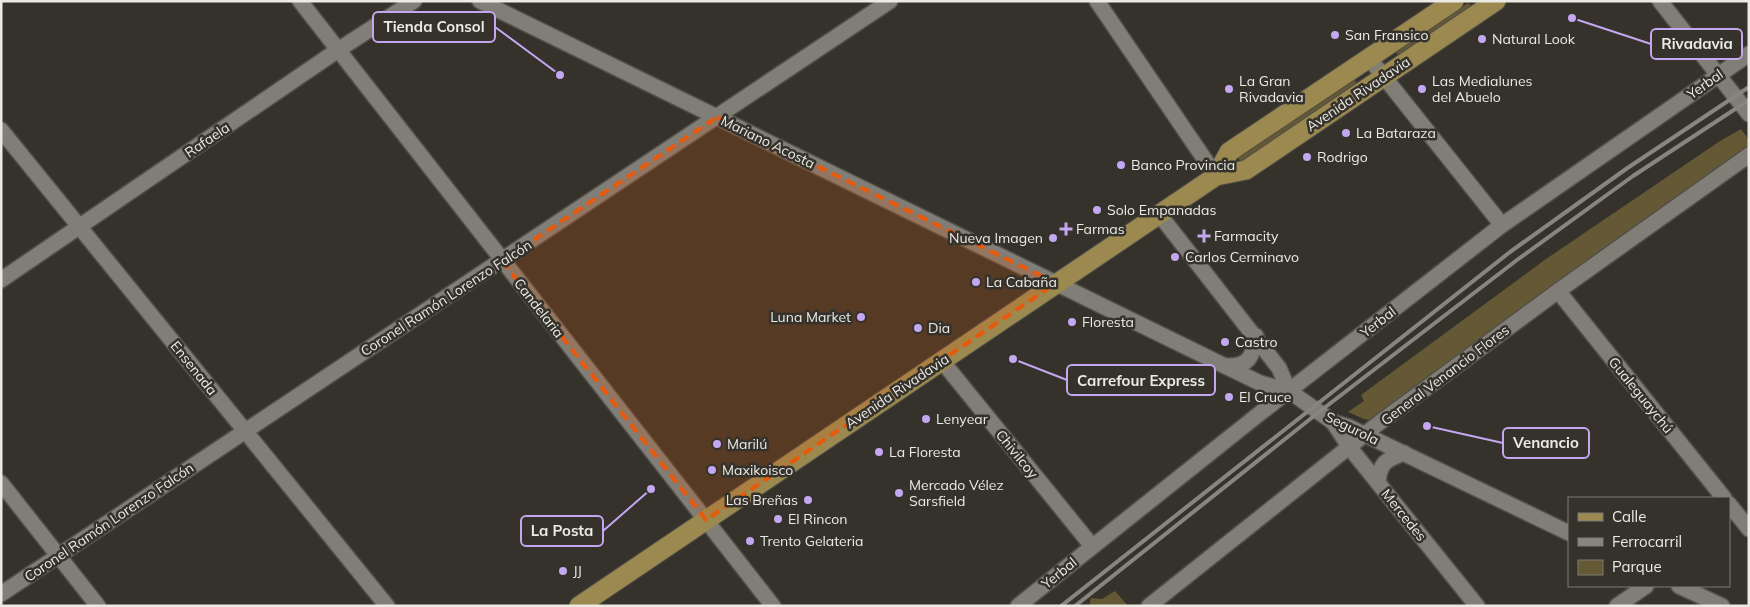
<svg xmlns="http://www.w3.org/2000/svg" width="1750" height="607" font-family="Mulish,sans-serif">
  <rect width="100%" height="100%" fill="#34322b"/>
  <g fill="#645835">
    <path d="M1468,3L1471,6L1398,55L1396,52Z"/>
    <path d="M1355,80L1357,84L1241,162L1238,158Z"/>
    <path d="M1741,129L1749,140V145L1371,420L1364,419L1348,412L1364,401L1361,395L1546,259L1720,141Z"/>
    <path d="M1115,591L1128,606H1089L1091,598L1102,599Z"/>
  </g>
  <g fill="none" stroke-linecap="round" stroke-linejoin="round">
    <g stroke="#52504a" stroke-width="18">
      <g id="minor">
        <path d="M300,1L773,606"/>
        <path d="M480,1L1225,366L1260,383L1289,391L1333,422L1349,427L1569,533"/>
        <path d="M1097,1L1216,176"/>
        <path d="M1660,1L1749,114"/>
        <path d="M1369,58L1502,225"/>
        <path d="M1,130L387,606"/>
        <path d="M1159,214L1279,368L1289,391"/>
        <path d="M1,280L338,50L414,1"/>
        <path d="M1558,291L1724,498"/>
        <path d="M942,361L1092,546"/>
        <path d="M1225,366C1248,367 1253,358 1256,336"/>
        <path d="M1333,422L1350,448L1477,606"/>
        <path d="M1378,482C1380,462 1386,460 1404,453"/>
        <path d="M1,483L98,606"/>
        <path d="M1729,504L1749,529"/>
        <path d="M1679,586L1722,606"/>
        <path d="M1,594L890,1"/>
        <path d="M1018,606L1259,414L1502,225L1749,54"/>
        <path d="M1149,606L1379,423L1558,291L1749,155"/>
        <path d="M1617,606L1646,586"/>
      </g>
    </g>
    <g stroke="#52504a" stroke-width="21">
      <g id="major">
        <path d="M1216,176L1229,152L1454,1"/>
        <path d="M579,606L1216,176L1246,170L1496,1"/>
      </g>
    </g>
    <use href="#minor" stroke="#807e76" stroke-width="15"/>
    <use href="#major" stroke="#9b8950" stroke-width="19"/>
    <g stroke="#87857f" stroke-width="4">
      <path d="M1061,606L1510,252L1626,169L1749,87"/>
      <path d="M1075,606L1319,412L1517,260L1633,176L1749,100"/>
    </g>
  </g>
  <path fill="#e8590c" fill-opacity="0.2" stroke="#e8590c" stroke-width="4" stroke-dasharray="10 6" stroke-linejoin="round" d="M717,117L1056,283L706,520L502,261Z"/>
  <g fill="#c4a7f1" stroke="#34322b" stroke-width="2">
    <circle cx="1335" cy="35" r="5"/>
    <circle cx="1482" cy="39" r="5"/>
    <circle cx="1229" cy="89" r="5"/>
    <circle cx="1422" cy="89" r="5"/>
    <circle cx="1346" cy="133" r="5"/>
    <circle cx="1307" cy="157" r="5"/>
    <circle cx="1121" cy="165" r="5"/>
    <circle cx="1097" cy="210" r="5"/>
    <path d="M1063.5 221.5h5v5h5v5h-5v5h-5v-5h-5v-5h5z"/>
    <path d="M1201.5 228.5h5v5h5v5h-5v5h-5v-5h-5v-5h5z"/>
    <circle cx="1053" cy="238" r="5"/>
    <circle cx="1175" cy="257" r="5"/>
    <circle cx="976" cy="282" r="5"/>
    <circle cx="861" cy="317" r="5"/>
    <circle cx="1072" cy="322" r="5"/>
    <circle cx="918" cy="328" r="5"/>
    <circle cx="1225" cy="342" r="5"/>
    <circle cx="1229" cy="397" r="5"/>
    <circle cx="926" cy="419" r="5"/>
    <circle cx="717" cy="444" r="5"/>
    <circle cx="879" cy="452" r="5"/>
    <circle cx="712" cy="470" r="5"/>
    <circle cx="899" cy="493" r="5"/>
    <circle cx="808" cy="500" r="5"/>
    <circle cx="778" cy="519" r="5"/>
    <circle cx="750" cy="541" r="5"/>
    <circle cx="563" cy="571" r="5"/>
  </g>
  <g text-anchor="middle" stroke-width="5" stroke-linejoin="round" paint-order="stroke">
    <g font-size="14" fill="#ebeae5" stroke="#34322b" text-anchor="start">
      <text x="1345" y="40">San Fransico</text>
      <text x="1492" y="44">Natural Look</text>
      <text x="1239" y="86">La Gran<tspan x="1239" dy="16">Rivadavia</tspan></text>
      <text x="1432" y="86">Las Medialunes<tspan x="1432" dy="16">del Abuelo</tspan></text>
      <text x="1356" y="138">La Bataraza</text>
      <text x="1317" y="162">Rodrigo</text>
      <text x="1131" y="170">Banco Provincia</text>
      <text x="1107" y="215">Solo Empanadas</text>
      <text x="1076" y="234">Farmas</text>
      <text x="1214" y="241">Farmacity</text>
      <text x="1043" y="243" text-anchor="end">Nueva Imagen</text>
      <text x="1185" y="262">Carlos Cerminavo</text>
      <text x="986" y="287">La Cabaña</text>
      <text x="851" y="322" text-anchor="end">Luna Market</text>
      <text x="1082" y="327">Floresta</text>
      <text x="928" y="333">Dia</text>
      <text x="1235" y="347">Castro</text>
      <text x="1239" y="402">El Cruce</text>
      <text x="936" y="424">Lenyear</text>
      <text x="727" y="449">Marilú</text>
      <text x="889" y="457">La Floresta</text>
      <text x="722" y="475">Maxikoisco</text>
      <text x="909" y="490">Mercado Vélez<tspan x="909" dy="16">Sarsfield</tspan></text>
      <text x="798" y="505" text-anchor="end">Las Breñas</text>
      <text x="788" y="524">El Rincon</text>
      <text x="760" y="546">Trento Gelateria</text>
      <text x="573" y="576">JJ</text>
    </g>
    <g font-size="14" fill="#ebeae5" stroke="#34322b">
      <text transform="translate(1705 84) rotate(-35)" y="5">Yerbal</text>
      <text transform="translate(1358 94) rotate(-34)" y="5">Avenida Rivadavia</text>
      <text transform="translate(207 140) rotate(-34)" y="5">Rafaela</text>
      <text transform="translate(768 142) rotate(26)" y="5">Mariano Acosta</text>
      <text transform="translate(446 298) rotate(-33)" y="5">Coronel Ramón Lorenzo Falcón</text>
      <text transform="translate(539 308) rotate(52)" y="5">Candelaria</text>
      <text transform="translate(1378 322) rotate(-38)" y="5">Yerbal</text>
      <text transform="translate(194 368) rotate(51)" y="5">Ensenada</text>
      <text transform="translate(1445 375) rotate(-37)" y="5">General Venancio Flores</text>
      <text transform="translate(897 391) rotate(-34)" y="5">Avenida Rivadavia</text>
      <text transform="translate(1641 395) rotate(51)" y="5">Gualeguaychú</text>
      <text transform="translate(1352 428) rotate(26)" y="5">Segurola</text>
      <text transform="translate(1017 454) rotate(51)" y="5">Chivilcoy</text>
      <text transform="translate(1404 515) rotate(51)" y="5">Mercedes</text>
      <text transform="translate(109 522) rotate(-34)" y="5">Coronel Ramón Lorenzo Falcón</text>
      <text transform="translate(1059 573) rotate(-39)" y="5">Yerbal</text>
    </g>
  </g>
  <path fill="none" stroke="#c4a7f1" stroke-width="2" d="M560 75L495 27M1572 18L1651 44M1013 359L1067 380M1427 426L1503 443M651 489L603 531"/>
  <g fill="#c4a7f1" stroke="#34322b" stroke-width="2">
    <circle cx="560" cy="75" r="5"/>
    <circle cx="1572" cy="18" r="5"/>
    <circle cx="1013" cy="359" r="5"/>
    <circle cx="1427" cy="426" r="5"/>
    <circle cx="651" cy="489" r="5"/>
  </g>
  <g fill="#34322b" stroke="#c4a7f1" stroke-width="2">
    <rect x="373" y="12" width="122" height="30" rx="5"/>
    <rect x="1651" y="29" width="91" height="30" rx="5"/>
    <rect x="1067" y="365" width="148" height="30" rx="5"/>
    <rect x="1503" y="428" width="86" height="30" rx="5"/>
    <rect x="521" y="516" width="82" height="30" rx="5"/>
  </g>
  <g font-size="15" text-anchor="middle" font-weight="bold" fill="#ebeae5">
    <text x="434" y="32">Tienda Consol</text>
    <text x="1697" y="49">Rivadavia</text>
    <text x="1141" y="386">Carrefour Express</text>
    <text x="1546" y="448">Venancio</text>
    <text x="562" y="536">La Posta</text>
  </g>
  <rect width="1750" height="607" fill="none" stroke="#ebeae5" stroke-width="5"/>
  <rect x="1568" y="497" width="162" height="90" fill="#34322b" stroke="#7d7c75"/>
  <rect x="1578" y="513" width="25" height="8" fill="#9b8950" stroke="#7d7c75"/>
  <text x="1612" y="522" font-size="15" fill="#ebeae5">Calle</text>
  <rect x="1578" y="538" width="25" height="8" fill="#87857f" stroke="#7d7c75"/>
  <text x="1612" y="547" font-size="15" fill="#ebeae5">Ferrocarril</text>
  <rect x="1578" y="560" width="25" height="15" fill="#645835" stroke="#7d7c75"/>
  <text x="1612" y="572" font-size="15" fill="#ebeae5">Parque</text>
</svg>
